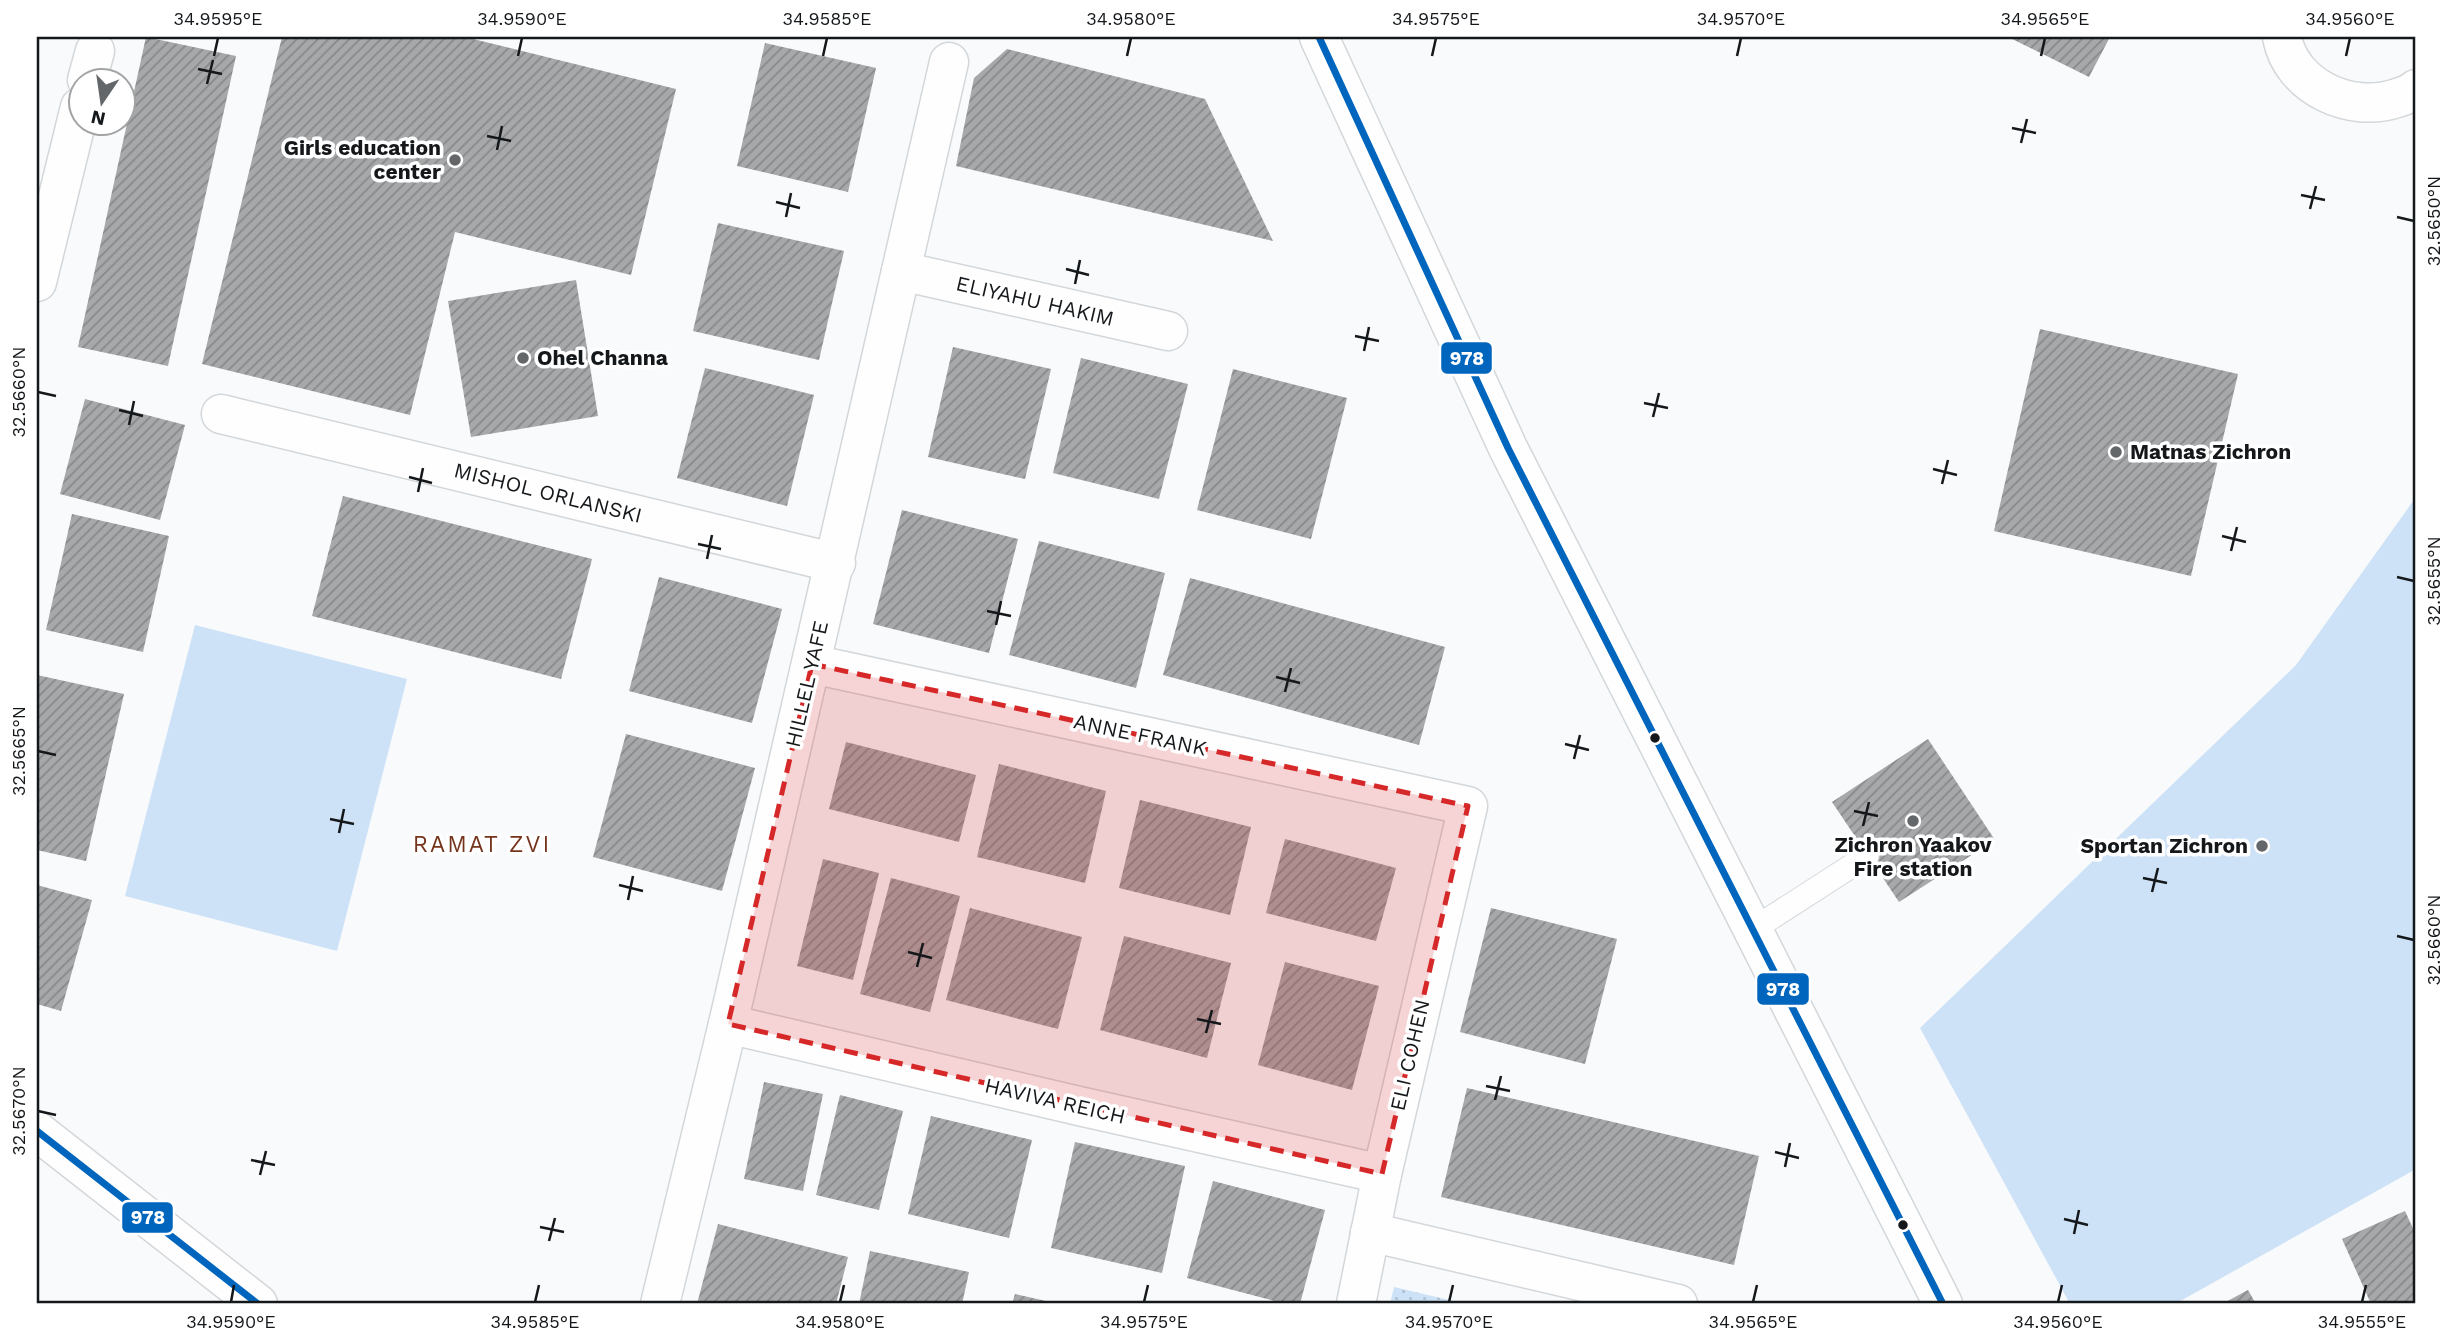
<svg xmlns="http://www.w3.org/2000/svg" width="2453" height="1341" font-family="'Work Sans',sans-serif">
  <defs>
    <pattern id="grass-dots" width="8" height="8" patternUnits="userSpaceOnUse" patternTransform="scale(1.75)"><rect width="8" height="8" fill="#cee2f7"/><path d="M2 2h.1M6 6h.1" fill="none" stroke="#b0c1d3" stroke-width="1.8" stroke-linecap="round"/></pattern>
    <pattern id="building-hatch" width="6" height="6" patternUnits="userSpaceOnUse" patternTransform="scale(1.75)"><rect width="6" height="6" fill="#a6a8aa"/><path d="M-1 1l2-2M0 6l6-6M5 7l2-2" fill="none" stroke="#86888a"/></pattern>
  </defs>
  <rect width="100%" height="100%" fill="#f8fafc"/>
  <path fill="url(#grass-dots)" d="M1394,1287L1466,1304H1390Z"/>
  <g fill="#cee2f7">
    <path d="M2416,497V1169L2175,1304H2070L1920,1028L2296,665Z"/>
    <path d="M195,625L407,679L337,951L125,896Z"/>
  </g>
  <g fill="url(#building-hatch)">
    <path d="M146,37L236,56L168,366L78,347Z"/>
    <path d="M282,37H465L676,89L631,275L455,232L410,415L202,364Z"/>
    <path d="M2008,37H2110L2089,77Z"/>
    <path d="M765,43L876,68L848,192L737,166Z"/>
    <path d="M1007,49L1205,99L1273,241L956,166L974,78Z"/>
    <path d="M718,223L844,251L819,360L693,331Z"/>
    <path d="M576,280L598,416L471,437L448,301Z"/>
    <path d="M2040,329L2238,374L2191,576L1994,531Z"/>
    <path d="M953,347L1051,369L1025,479L928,457Z"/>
    <path d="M1081,358L1188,384L1159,499L1053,473Z"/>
    <path d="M705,368L814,395L787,506L677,478Z"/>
    <path d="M1233,369L1347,398L1311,539L1197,510Z"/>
    <path d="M85,399L185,425L160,520L60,494Z"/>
    <path d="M343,496L592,559L561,679L312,616Z"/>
    <path d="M902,510L1018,539L989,653L873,624Z"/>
    <path d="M72,514L169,536L143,652L46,630Z"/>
    <path d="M1039,541L1165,573L1136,688L1009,655Z"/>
    <path d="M659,577L782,609L752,723L629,691Z"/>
    <path d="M1190,578L1445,647L1419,745L1163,675Z"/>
    <path d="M37,675L124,694L86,861L37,850Z"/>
    <path d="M626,734L755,768L722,891L593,857Z"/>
    <path d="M1928,739L1995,840L1899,902L1832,802Z"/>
    <path d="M846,742L976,775L959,842L829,809Z"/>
    <path d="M999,764L1106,791L1085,883L977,857Z"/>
    <path d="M1140,800L1251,827L1230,915L1119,888Z"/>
    <path d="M1285,839L1396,868L1376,941L1266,913Z"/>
    <path d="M823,859L879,873L853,980L797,966Z"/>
    <path d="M891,878L960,896L930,1012L860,994Z"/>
    <path d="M37,885L92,900L61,1011L37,1004Z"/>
    <path d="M970,908L1082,937L1058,1029L946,1000Z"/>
    <path d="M1491,908L1617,939L1585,1064L1460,1032Z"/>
    <path d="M1124,936L1231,963L1207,1058L1100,1030Z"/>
    <path d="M1285,962L1379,986L1352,1090L1258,1065Z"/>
    <path d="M764,1082L823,1094L803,1191L744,1179Z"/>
    <path d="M1467,1088L1759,1156L1734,1265L1441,1197Z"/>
    <path d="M840,1095L903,1111L879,1210L816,1195Z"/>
    <path d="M931,1116L1032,1140L1009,1238L908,1214Z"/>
    <path d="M1075,1142L1185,1166L1162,1273L1051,1248Z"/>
    <path d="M1213,1181L1325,1210L1300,1304H1286L1187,1278Z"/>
    <path d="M2405,1211L2416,1235V1304H2371L2342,1239Z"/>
    <path d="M718,1224L848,1257L836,1304H697Z"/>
    <path d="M870,1251L969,1272L962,1304H859Z"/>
    <path d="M2248,1290L2256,1304H2222Z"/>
    <path d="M1015,1294L1055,1303V1304H1012Z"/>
  </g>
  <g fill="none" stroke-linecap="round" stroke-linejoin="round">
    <g stroke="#d4d7d9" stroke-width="25">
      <path id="lane" d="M1752,930L1867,856"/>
    </g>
    <g stroke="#d4d7d9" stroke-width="41">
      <g id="street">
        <path d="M2282,37C2291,87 2351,114 2397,98C2404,96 2410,94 2416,89"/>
        <path d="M87,80L95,51"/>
        <path d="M901,271L1168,331"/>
        <path d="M37,282L80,107"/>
        <path d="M221,414L836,563"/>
        <path d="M812,664L1468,806L1382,1174L1356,1304"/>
        <path d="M728,1024L1079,1106L1382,1174"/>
        <path d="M37,1131L258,1304"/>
        <path d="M1370,1232L1678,1304"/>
        <path d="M660,1304L728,1024L949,62"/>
      </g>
    </g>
    <g stroke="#d4d7d9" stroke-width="41">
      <path id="secondary" d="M1319,37L1508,448L1943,1304"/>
    </g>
    <use href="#lane" stroke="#fefeff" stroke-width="23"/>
    <use href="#street" stroke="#fefeff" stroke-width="38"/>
    <use href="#secondary" stroke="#fefeff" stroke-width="38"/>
    <g stroke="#fff" stroke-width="12">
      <g id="bus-1">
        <path d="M1319,37L1508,448L1943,1304"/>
        <path d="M37,1131L258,1304"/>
      </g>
    </g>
    <use href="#bus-1" stroke="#0065bd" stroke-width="7"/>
  </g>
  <path fill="#d62828" fill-opacity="0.2" stroke="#d62828" stroke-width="5" stroke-dasharray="14 9" stroke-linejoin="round" d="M812,664L1468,806L1382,1174L728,1024Z"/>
  <path fill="none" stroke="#15181b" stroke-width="2.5" d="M214,56L218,38M518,56L522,38M823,56L827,38M1127,56L1131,38M1432,56L1436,38M1737,56L1741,38M2041,56L2045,38M2346,56L2350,38M198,69L222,74M207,84L213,60M2012,128L2036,133M487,136L511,141M2021,143L2027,119M497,150L502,126M2301,195L2325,200M776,202L800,208M2310,209L2316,186M786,217L791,193M2397,217L2414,221M1066,269L1089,275M1075,284L1080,260M1355,336L1379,341M1364,351L1369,327M38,392L56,396M1644,403L1668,408M119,410L143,416M1653,417L1659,393M129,425L134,401M1933,469L1957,475M409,477L432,483M1942,484L1948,460M418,492L423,468M2222,536L2246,542M698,544L721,549M2231,551L2237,527M707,559L712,535M2397,577L2414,581M987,611L1011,616M996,625L1001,601M1276,677L1300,683M1285,692L1291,668M1565,744L1589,750M38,751L56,755M1574,759L1580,735M1854,811L1878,816M330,819L354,824M1863,826L1869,802M339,833L344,809M2143,878L2167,883M619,885L643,891M2152,892L2158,868M628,900L633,876M2397,936L2414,940M908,952L932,958M917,967L923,943M1197,1019L1221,1024M1206,1033L1212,1010M1486,1086L1510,1091M1495,1100L1501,1076M38,1111L56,1115M1775,1152L1799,1158M251,1160L275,1165M1785,1167L1790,1143M260,1175L266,1151M2064,1219L2088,1225M540,1227L564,1232M2074,1234L2079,1210M549,1241L555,1218M231,1302L234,1285M535,1302L539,1285M840,1302L844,1285M1144,1302L1148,1285M1449,1302L1453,1285M1753,1302L1757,1285M2058,1302L2062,1285M2362,1302L2366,1285"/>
  <g fill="#64676a" stroke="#fff" stroke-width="2.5">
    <circle cx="455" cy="160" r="7"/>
    <circle cx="523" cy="358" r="7"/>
    <circle cx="2116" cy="452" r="7"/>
    <circle cx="1913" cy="821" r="7"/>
    <circle cx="2262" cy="846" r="7"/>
  </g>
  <g fill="#15181b" stroke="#fff" stroke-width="2.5">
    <circle cx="1655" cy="738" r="6"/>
    <circle cx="1903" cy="1225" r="6"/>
  </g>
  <g text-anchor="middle" stroke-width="7" stroke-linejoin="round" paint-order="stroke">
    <g font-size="21" font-weight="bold" fill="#15181b" stroke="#fff" text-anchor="end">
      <text x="441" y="155">Girls education<tspan x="441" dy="24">center</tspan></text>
      <text x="537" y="365" text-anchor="start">Ohel Channa</text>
      <text x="2130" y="459" text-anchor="start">Matnas Zichron</text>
      <text x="1913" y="852" text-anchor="middle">Zichron Yaakov<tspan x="1913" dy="24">Fire station</tspan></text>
      <text x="2248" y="853">Sportan Zichron</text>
    </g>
    <g font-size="21" fill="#15181b" stroke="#fff">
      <text transform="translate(1035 301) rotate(13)" y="7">ELIYAHU HAKIM</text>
      <text transform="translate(548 493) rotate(14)" y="7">MISHOL ORLANSKI</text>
      <text transform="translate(807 684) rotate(-77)" y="7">HILLEL YAFE</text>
      <text transform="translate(1140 735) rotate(12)" y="7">ANNE FRANK</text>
      <text transform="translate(1410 1055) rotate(-77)" y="7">ELI COHEN</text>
      <text transform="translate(1055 1101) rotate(13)" y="7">HAVIVA REICH</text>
    </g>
    <g font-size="23" letter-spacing="2" fill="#75331c" stroke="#fff">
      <text x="482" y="852">RAMAT ZVI</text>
    </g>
  </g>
  <g stroke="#fff" stroke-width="2.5">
    <rect x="1440" y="341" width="53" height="34" rx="7" fill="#0065bd"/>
    <rect x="1756" y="972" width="54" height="34" rx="7" fill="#0065bd"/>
    <rect x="121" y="1201" width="53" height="33" rx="7" fill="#0065bd"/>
  </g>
  <g font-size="19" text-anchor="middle" font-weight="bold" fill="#fff">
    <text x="1467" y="365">978</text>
    <text x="1783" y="996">978</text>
    <text x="148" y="1224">978</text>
  </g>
  <rect width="2453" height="1341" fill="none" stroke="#ffffff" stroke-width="77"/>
  <g transform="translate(102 102) rotate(193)"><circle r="33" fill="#ffffff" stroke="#a1a3a4" stroke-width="2"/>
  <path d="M0-5L12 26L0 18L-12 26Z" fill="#64676a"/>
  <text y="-10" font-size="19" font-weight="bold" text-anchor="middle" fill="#15181b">N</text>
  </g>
  <rect x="38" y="38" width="2376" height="1264" fill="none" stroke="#15181b" stroke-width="2.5"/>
  <g font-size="18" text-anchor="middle" fill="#15181b">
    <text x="218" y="25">34.9595°E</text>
    <text x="522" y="25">34.9590°E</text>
    <text x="827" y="25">34.9585°E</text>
    <text x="1131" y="25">34.9580°E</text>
    <text x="1436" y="25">34.9575°E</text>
    <text x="1741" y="25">34.9570°E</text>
    <text x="2045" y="25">34.9565°E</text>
    <text x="2350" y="25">34.9560°E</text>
    <text transform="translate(2434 221) rotate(-90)" y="6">32.5650°N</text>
    <text transform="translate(19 392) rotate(-90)" y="6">32.5660°N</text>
    <text transform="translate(2434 581) rotate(-90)" y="6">32.5655°N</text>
    <text transform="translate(19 751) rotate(-90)" y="6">32.5665°N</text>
    <text transform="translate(2434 940) rotate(-90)" y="6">32.5660°N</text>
    <text transform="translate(19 1111) rotate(-90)" y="6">32.5670°N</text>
    <text x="231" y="1328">34.9590°E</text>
    <text x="535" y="1328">34.9585°E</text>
    <text x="840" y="1328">34.9580°E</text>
    <text x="1144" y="1328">34.9575°E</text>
    <text x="1449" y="1328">34.9570°E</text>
    <text x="1753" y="1328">34.9565°E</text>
    <text x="2058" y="1328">34.9560°E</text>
    <text x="2362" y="1328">34.9555°E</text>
  </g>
</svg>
